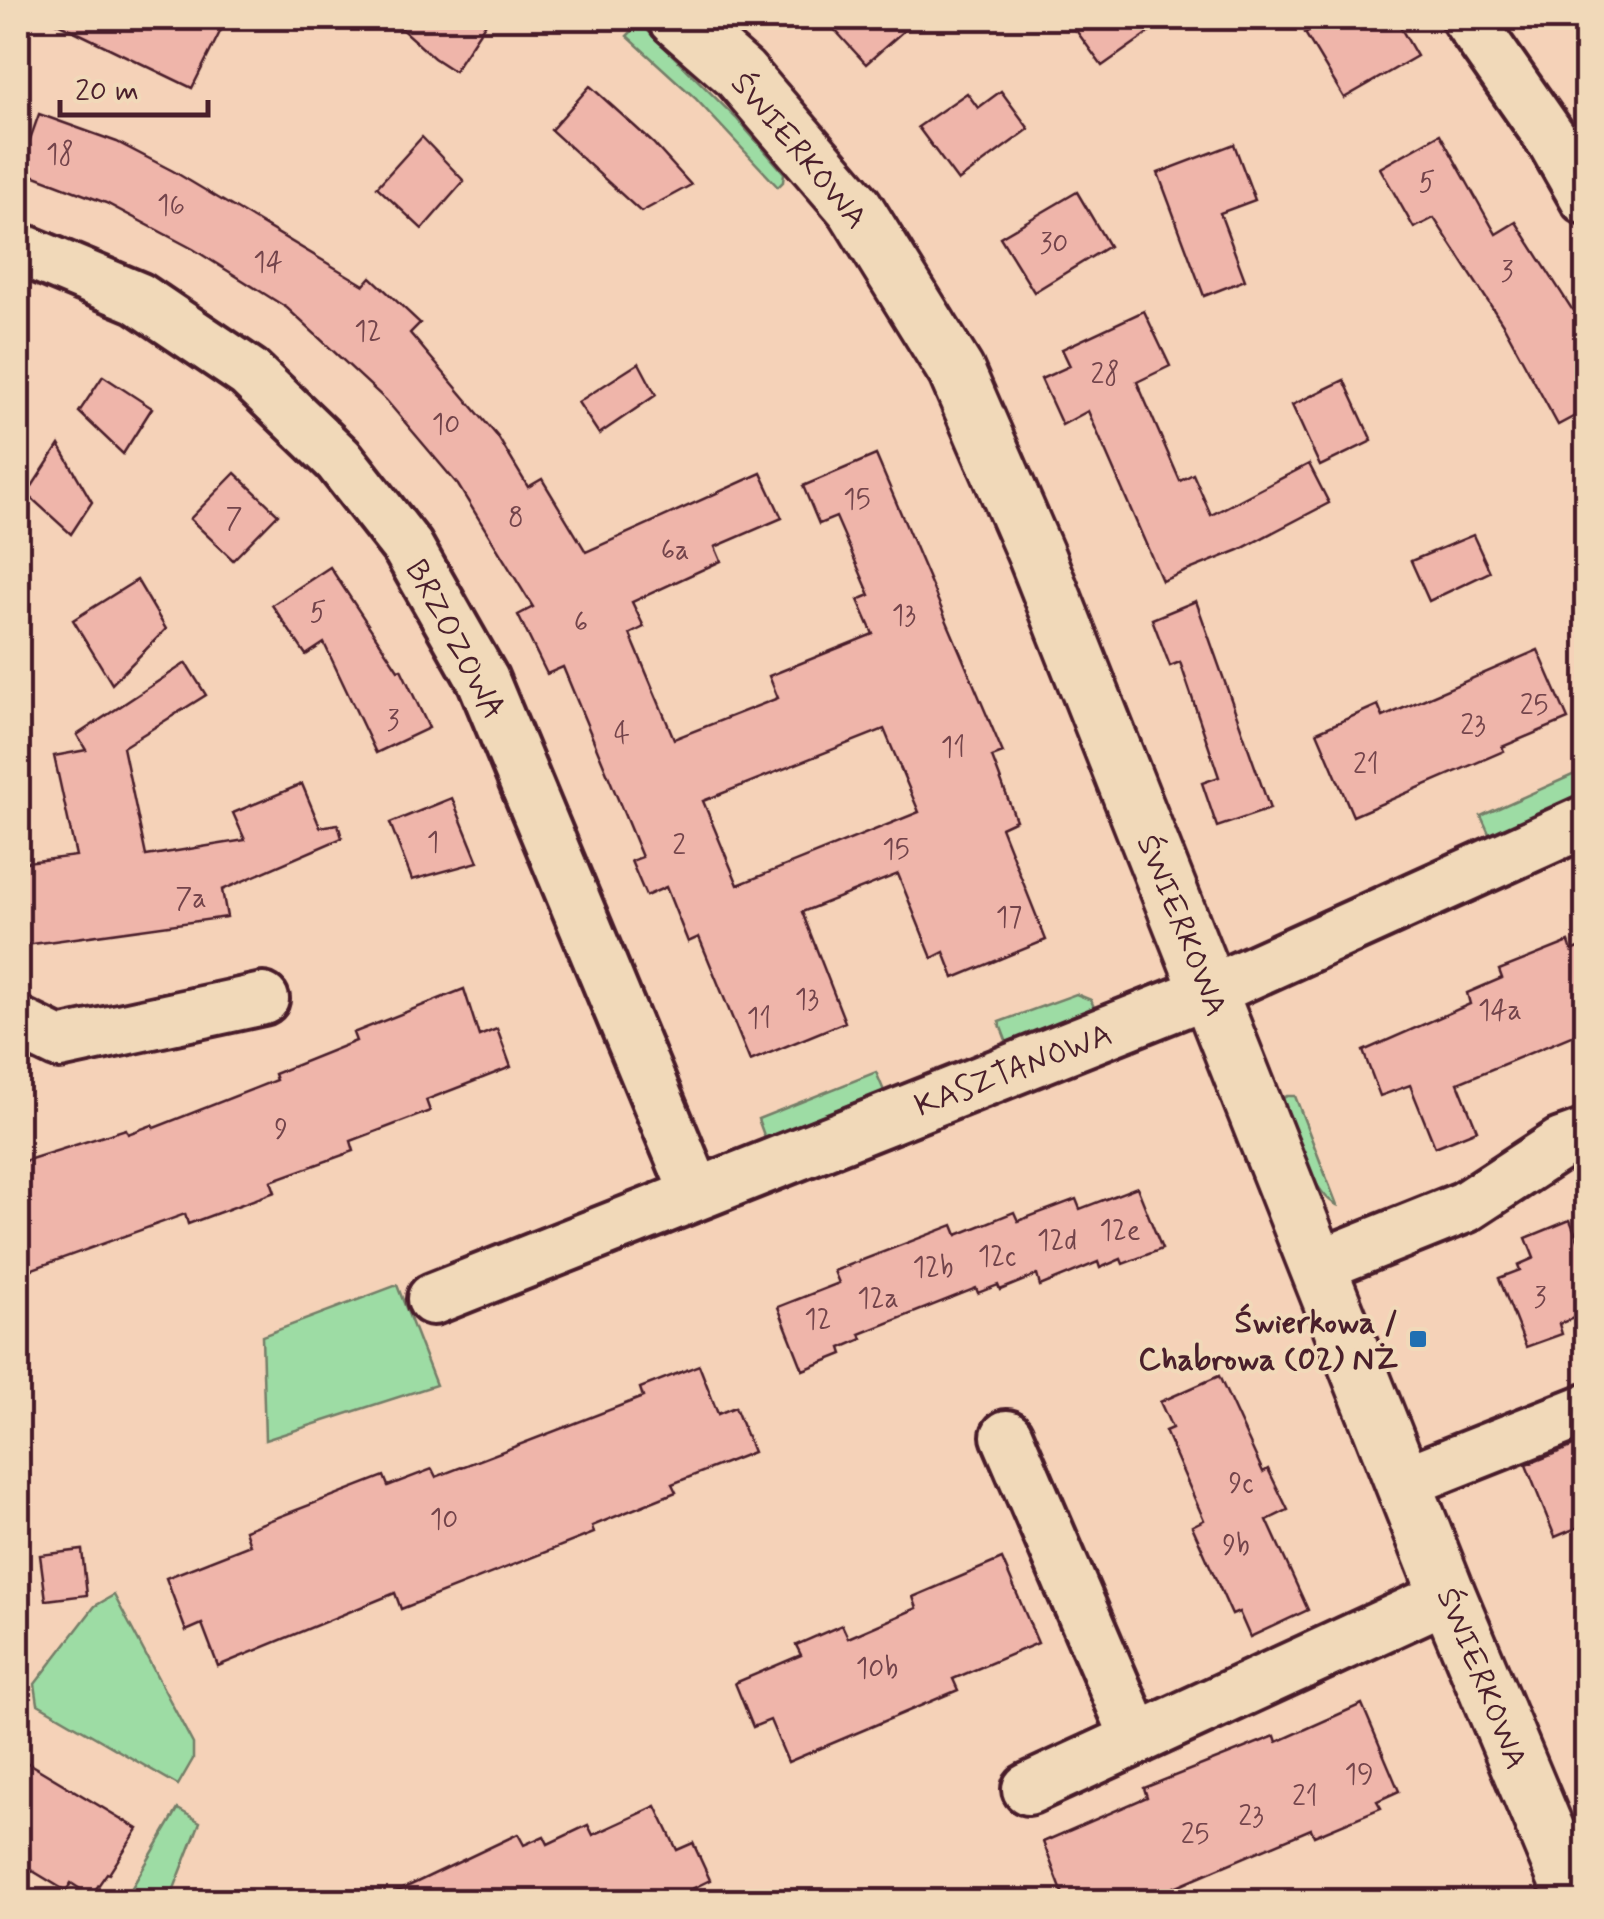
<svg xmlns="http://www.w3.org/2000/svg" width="1604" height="1919" font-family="Mynerve,sans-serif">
  <rect width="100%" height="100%" fill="#f5d2b8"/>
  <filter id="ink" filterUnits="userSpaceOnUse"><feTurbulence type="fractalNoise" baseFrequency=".01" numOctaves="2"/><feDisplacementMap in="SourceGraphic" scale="20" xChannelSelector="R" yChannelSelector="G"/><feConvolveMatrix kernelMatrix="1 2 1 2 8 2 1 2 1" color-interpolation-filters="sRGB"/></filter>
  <g filter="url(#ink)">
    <g fill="#9ddca4" stroke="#747e68" stroke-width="2.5">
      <path d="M643,26L736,118L784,173L783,182L778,187L695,98L627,36L635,28Z"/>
      <path d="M1586,769V795L1491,838L1481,816Z"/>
      <path d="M1076,994L1091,1000L1095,1010L1007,1043L999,1022Z"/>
      <path d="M876,1072L884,1091L765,1138L758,1119Z"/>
      <path d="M1287,1096H1295L1337,1205C1312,1194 1290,1126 1280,1100Z"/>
      <path d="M397,1285L436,1385L265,1440L262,1336Z"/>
      <path d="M114,1595L193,1744V1759L178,1785L38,1704L35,1684L95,1606Z"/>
      <path d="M178,1809L200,1822L174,1889L155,1901H124Z"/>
    </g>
    <g fill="#efb5aa" stroke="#4a1f2b" stroke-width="2.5" fill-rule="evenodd">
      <path d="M47,18H227L192,88Z"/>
      <path d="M389,18H489L454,71L434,58Z"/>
      <path d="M824,18H918L866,64Z"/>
      <path d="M1067,18H1170L1102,66Z"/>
      <path d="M1332,18H1395L1417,56L1344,98L1305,33Z"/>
      <path d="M590,86L653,143L691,185L641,212L551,130Z"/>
      <path d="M1001,91L1029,129L958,181L918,127L967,93L978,108Z"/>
      <path d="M39,114L117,142L173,171L364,285L371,277L420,323L410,333L498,437L528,487L542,479L586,552L761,473L782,518L715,547L721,561L632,602L644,627L630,634L674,739L778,698L769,676L873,634L858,600L870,595L836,517L819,524L803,486L876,455L1003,753L992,757L1016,820L1001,827L1046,940L954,978L944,952L932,958L898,874L802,912L845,1022L750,1061L699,937L688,942L666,887L646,896L631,861L642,857L563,667L547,674L518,615L533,607L458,485L386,400L287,308L193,249L106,203L19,170ZM884,729L919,812L738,885L703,801Z"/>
      <path d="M1440,134L1496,234L1516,222L1586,331V410L1558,425L1504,326L1434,218L1414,228L1380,168Z"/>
      <path d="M422,137L464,181L422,229L377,187Z"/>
      <path d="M1234,144L1255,200L1220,213L1245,280L1204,296L1158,173Z"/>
      <path d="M1077,192L1109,246L1034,292L1000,237Z"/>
      <path d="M1144,311L1170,366L1137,382L1180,481L1193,474L1211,515L1309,464L1329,503L1239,550L1162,581L1088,411L1062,425L1041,379L1070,366L1062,349Z"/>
      <path d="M639,363L656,395L599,434L578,402Z"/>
      <path d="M103,376L152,408L123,454L79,412Z"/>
      <path d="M1344,380L1372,441L1320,466L1292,405Z"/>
      <path d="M59,445L92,502L71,534L27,494Z"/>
      <path d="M235,473L278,514L233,560L190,519Z"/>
      <path d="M1473,535L1490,572L1429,601L1411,561Z"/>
      <path d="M330,567L398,670L401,669L429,728L376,753L324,643L306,655L272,605Z"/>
      <path d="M137,580L166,629L112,684L73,620Z"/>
      <path d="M1196,601L1270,809L1217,827L1202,783L1219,777L1180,662L1170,666L1152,619Z"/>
      <path d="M1538,650L1568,719L1502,747L1504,751L1353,816L1317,732L1378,705L1383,717Z"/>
      <path d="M186,663L206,695L123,747L146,856L245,840L233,813L302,784L320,827L338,824L342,838L222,890L227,917L18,946V863L76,856L54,756L86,750L77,735Z"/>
      <path d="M452,798L478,862L412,880L390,823Z"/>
      <path d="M1569,942L1572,951L1586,945V1030L1458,1083L1477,1130L1435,1147L1410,1085L1380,1096L1363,1051L1470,1004L1467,993L1502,978L1499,970Z"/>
      <path d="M464,989L479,1036L497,1029L511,1067L426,1100L430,1111L351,1141L354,1151L271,1181L275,1192L188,1224L185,1214L30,1270L18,1237V1163L126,1129L128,1134L152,1125L154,1128L276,1080L274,1074L356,1041L353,1033Z"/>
      <path d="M1137,1187L1162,1249L1123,1264L1121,1259L1100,1268L1098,1262L1040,1286L1037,1275L1000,1290L998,1285L978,1293L976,1288L860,1334L862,1339L841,1348L843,1354L803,1370L778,1307L839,1283L834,1271L953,1225L957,1235L1014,1212L1018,1221L1076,1199L1080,1209Z"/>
      <path d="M1570,1220L1586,1260V1313L1559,1324L1562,1334L1526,1347L1499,1278L1520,1270L1518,1265L1534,1258L1526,1238Z"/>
      <path d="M699,1365L718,1414L735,1407L753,1452L672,1484L676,1492L592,1526L594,1533L401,1609L395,1593L218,1666L202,1624L186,1631L166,1578L250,1545L245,1530L384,1476L388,1486L432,1469L436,1477L643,1397L640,1388Z"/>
      <path d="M1219,1376L1263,1472L1268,1469L1288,1510L1267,1520L1308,1610L1250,1637L1239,1612L1232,1615L1192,1526L1204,1520L1165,1431L1172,1428L1160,1402Z"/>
      <path d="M1586,1441V1524L1555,1537L1526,1465Z"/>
      <path d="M82,1550L87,1595L46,1600L40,1555Z"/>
      <path d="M1002,1559L1038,1643L953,1679L958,1690L788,1762L770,1720L753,1727L735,1683L801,1655L796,1645L842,1625L848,1638L917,1608L913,1597Z"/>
      <path d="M1362,1704L1399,1791L1377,1801L1381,1808L1314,1836L1311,1829L1165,1891L1170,1902H1066L1043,1842L1147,1797L1144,1788L1275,1736L1277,1742Z"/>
      <path d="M18,1757L138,1829L109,1874L107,1873L91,1896L71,1883L66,1891L18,1862Z"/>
      <path d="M656,1806L677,1850L693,1843L710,1880L665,1902H375L518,1834L524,1845L544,1836L548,1844L588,1825L593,1835Z"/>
    </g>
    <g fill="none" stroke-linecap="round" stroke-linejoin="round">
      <g stroke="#4a1f2b" stroke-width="58">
        <g id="street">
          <path d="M1467,18L1554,143L1586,199"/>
          <path d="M18,248L138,298L249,373L339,460L408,548L483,680L696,1193"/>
          <path d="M18,1023L59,1043L263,999"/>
          <path d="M1318,1266L1465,1207L1561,1144L1586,1135"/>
          <path d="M433,1299L1210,991L1586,821"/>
          <path d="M1007,1436L1137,1739"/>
          <path d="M1404,1482L1586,1410"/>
          <path d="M1028,1789L1448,1596"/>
        </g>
      </g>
      <g stroke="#4a1f2b" stroke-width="62">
        <path id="secondary" d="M676,18L740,74L855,208L956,371L1036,555L1448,1596L1576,1902"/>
      </g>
      <use href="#street" stroke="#f1d9b9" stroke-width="50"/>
      <use href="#secondary" stroke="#f1d9b9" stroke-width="55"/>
    </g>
  </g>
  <rect fill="#1f6fb2" stroke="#f1d9b9" stroke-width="4" x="1408" y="1329" width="20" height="20" rx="5"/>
  <g text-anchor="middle" stroke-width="8" stroke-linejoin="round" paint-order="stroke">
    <g font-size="28" fill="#73444b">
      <text x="60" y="163">18</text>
      <text x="1427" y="191">5</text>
      <text x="171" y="214">16</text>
      <text x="1054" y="252">30</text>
      <text x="268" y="271">14</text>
      <text x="1507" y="280">3</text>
      <text x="368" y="340">12</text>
      <text x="1105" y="383">28</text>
      <text x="446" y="433">10</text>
      <text x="857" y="508">15</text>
      <text x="516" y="526">8</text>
      <text x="234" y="527">7</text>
      <text x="675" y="559">6a</text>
      <text x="318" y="621">5</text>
      <text x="904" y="624">13</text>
      <text x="581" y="631">6</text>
      <text x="1534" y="714">25</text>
      <text x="393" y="729">3</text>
      <text x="1473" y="734">23</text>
      <text x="622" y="742">4</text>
      <text x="953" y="756">11</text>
      <text x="1366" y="773">21</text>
      <text x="433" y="851">1</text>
      <text x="679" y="854">2</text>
      <text x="896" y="858">15</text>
      <text x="191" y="907">7a</text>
      <text x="1009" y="926">17</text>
      <text x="807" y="1008">13</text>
      <text x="1500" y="1019">14a</text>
      <text x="759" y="1027">11</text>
      <text x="281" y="1138">9</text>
      <text x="1120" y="1239">12e</text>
      <text x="1057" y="1249">12d</text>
      <text x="997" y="1265">12c</text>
      <text x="933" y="1276">12b</text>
      <text x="1540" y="1306">3</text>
      <text x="878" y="1307">12a</text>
      <text x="818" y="1328">12</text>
      <text x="1241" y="1492">9c</text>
      <text x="444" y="1528">10</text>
      <text x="1236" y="1554">9b</text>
      <text x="877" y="1677">10b</text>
      <text x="1359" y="1783">19</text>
      <text x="1305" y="1805">21</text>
      <text x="1251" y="1825">23</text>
      <text x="1195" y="1843">25</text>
    </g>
    <g font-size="32" fill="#4a1f2b" stroke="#f1d9b9">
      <text transform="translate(800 150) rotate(50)" y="11">ŚWIERKOWA</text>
      <text transform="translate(456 639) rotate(62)" y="11">BRZOZOWA</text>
      <text transform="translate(1183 925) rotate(68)" y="11">ŚWIERKOWA</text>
      <text transform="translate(1013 1069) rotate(-21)" y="11">KASZTANOWA</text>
      <text transform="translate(1483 1678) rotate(68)" y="11">ŚWIERKOWA</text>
    </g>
    <g font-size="32" font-weight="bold" fill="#4a1f2b" stroke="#f1d9b9" text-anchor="end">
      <text x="1398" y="1332">Świerkowa /<tspan x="1398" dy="37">Chabrowa (02) NŻ</tspan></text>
    </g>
  </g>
  <rect width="1604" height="1919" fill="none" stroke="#f1d9b9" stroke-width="60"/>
  <rect x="30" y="30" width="1544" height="1859" fill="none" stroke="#4a1f2b" stroke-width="4" filter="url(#ink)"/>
  <path d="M60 100v15h148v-15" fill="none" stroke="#4a1f2b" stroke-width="5"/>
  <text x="75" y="100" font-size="30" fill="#4a1f2b" stroke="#f1d9b9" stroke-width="8" paint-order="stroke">20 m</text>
</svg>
